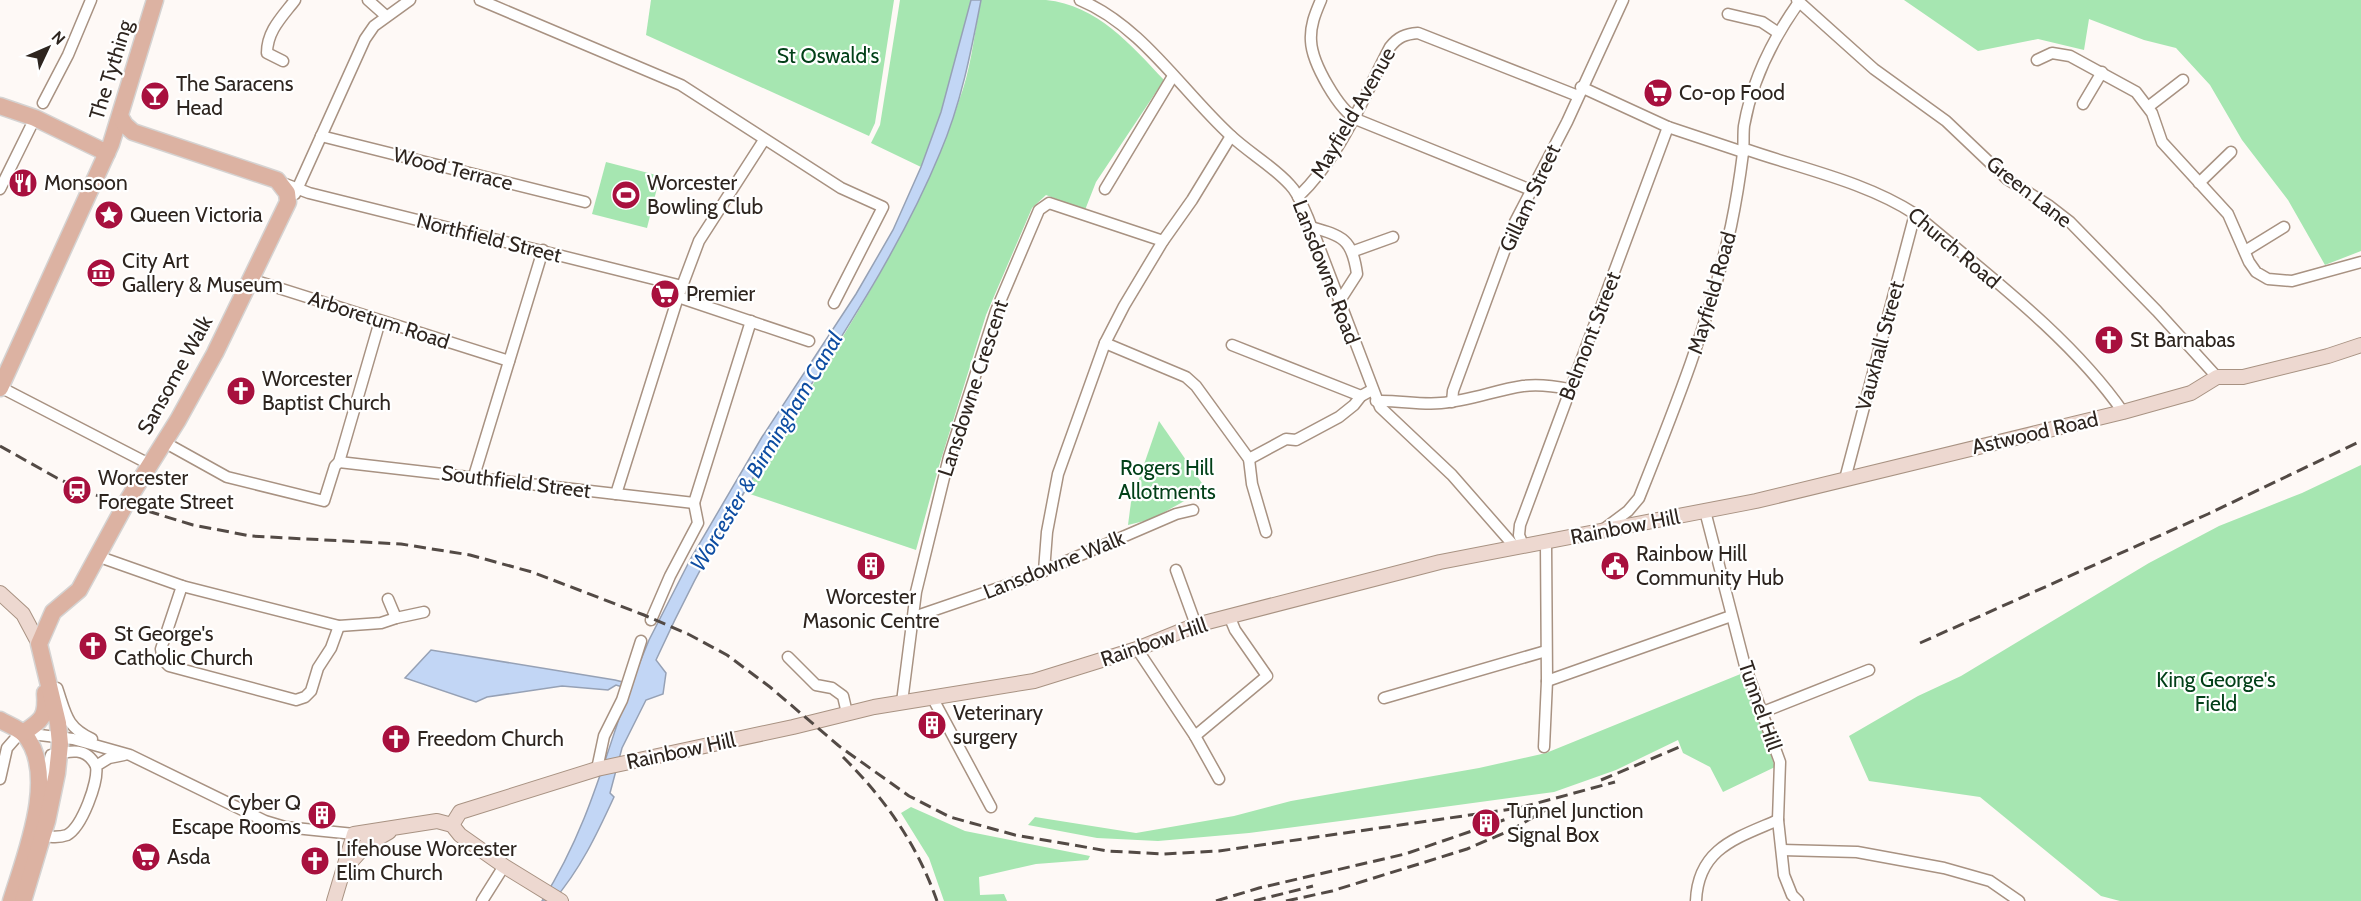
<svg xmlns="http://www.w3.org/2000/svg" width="2361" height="901" font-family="Cabin,sans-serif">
  <rect width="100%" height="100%" fill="#fef9f6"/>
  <g fill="#a6e6b1">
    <path d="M651,0H894L875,123L869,136L646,35Z"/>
    <path d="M900,0H971L941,112L921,167L871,143L880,125Z"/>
    <path d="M981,0C1002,0 1025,0 1046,0C1097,5 1131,45 1164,80L1096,182L1085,210L1046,195L1032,208L986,315L939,466L916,550L744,492C826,363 915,236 963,89C972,61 975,29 981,0Z"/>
    <path d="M1904,0H2361V251L2325,265L2288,200L2242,140L2210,85L2176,48L2144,40L2089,19L2084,50L2038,39L1978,51Z"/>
    <path d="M606,162L660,176L647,228L592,214Z"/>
    <path d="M1159,421L1206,489L1152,519L1128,525L1131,502Z"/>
    <path d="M2361,465V901H2120L2101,896L1980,797L1869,781L1849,736L1918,696L1961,676L2149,563L2219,526L2302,493Z"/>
    <path d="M1743,673L1775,767L1723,792L1710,767L1683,753L1678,740L1616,770L1554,792L1348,820L1249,833L1158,841L1097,838L1028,825L1035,817L1136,833L1234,816L1291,801L1479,768L1546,753Z"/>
    <path d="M911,807L965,831L1090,856L1088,860L1036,864L979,877L980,895L1004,894L1007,901H944L929,858L901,813Z"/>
  </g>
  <path fill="#c2d6f5" stroke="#96a1b5" stroke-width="1.5" d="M971,0H981C971,52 961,104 940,153C890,274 811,379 745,491C712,545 682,603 656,660L666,673L663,694L646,700L622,748L610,793L614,797C597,834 580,870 553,901H542C586,832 603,764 629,689L616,685L608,690L562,686L487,697L476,702L405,678L431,650L615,680L631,684L649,640L691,558L762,437L856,294L893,230L921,167L941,112Z"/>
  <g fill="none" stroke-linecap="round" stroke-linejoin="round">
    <g stroke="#a89282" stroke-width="13">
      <g id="minor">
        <path d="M368,0L386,16"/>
        <path d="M480,0L681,85L841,188L883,207L834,303"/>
        <path d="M1080,0C1141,25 1183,92 1230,135C1249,153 1273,166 1290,185C1299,194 1303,207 1308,218L1380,407L1452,475L1515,547"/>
        <path d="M1321,0C1315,14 1310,26 1311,41C1312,63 1339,111 1358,120L1531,190"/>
        <path d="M1797,0L1874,69L1946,121L2007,179L2048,205L2070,222L2157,311L2217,377"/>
        <path d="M1728,14L1762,22L1777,32"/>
        <path d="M2037,60L2052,53L2070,56L2136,92L2152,113L2162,142L2228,214L2249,262L2256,272L2268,279L2292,281L2361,262"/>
        <path d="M283,61L267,53C267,31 282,17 295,0"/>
        <path d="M1581,87L1668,127L1743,152L1748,150C1803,169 1866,182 1915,214C1985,273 2071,337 2123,412"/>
        <path d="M43,103L68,55L91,0"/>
        <path d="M2083,104L2102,72"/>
        <path d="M2148,107L2183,80"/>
        <path d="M321,136L585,202"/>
        <path d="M280,182L309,193L682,286"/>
        <path d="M2199,183L2231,152"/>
        <path d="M0,189L35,118"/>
        <path d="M1105,189L1173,76"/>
        <path d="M295,194L365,39L374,26L410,0"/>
        <path d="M1298,197C1341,156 1363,98 1390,47C1398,37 1405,34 1418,33L1578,96"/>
        <path d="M1311,227C1343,236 1352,239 1357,274L1339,302"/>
        <path d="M1354,251L1393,237"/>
        <path d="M2245,251L2284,227"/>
        <path d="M250,279L509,361"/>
        <path d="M678,297L809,341"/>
        <path d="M1105,343L1186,377L1196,386L1249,459L1252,484L1266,532"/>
        <path d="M1232,345L1361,396"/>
        <path d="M0,387L151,465"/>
        <path d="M1376,401C1398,400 1419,405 1441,403C1469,401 1496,390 1523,386C1539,384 1554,386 1569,389"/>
        <path d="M1452,402L1453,391L1515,222L1567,122L1623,0"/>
        <path d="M164,442L227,477L324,501L335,466L339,462L380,321"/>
        <path d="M1249,459L1286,439L1296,440L1339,417L1354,405L1361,396L1372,390"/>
        <path d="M339,462L694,503"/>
        <path d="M474,476L543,250"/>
        <path d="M1845,479L1915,214"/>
        <path d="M616,494L678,297L699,241L764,140"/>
        <path d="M694,503L751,321"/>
        <path d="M1705,511L1745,666L1780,762L1778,820L1784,875L1792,895L1798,901"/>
        <path d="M1604,529L1628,511L1639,498C1675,408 1710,320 1731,226C1736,202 1740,177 1743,153C1744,144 1743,135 1744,126C1752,80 1772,40 1799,2"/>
        <path d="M1523,545L1519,535L1520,525L1668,127"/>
        <path d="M97,556L182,586L161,649L163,660L169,666L296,700L305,697L311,691L318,668L331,648L339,626"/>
        <path d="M1176,570L1196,625"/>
        <path d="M1044,571L1047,532L1058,474L1105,343L1124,306L1163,241L1192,200L1231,136"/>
        <path d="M182,586L339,626L381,623L396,618L388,599"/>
        <path d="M914,617L1025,579L1176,514L1193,510"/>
        <path d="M396,618L424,612"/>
        <path d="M651,620L670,576L698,523L694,503"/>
        <path d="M1137,649L1195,736L1219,779"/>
        <path d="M788,657L816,685L832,688L843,696L847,713"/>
        <path d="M1547,681L1731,616"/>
        <path d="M57,688C66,714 66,727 92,739"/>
        <path d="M932,697L991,807"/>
        <path d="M1384,698L1546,651"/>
        <path d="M902,702L916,592L949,457L996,311L1039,210L1049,203L1163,241"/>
        <path d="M1763,712L1869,670"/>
        <path d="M23,733L73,739L130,755L265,821L285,827L354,834"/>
        <path d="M1195,736L1267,676L1235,630L1230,618"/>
        <path d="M1544,747L1547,681L1546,543"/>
        <path d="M597,769L604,736L622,700L641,641"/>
        <path d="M0,779L7,748L21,732"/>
        <path d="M43,785L51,755C69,751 86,746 96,766"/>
        <path d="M43,836C51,837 59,838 67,835C82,827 99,781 96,766L109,758L124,755"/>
        <path d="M1782,850L1857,852L1944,868L1990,881L2019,901"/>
        <path d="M482,901L504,866"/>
        <path d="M1696,901C1698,848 1737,838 1778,820"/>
      </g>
    </g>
    <g stroke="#a89282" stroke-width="16">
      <g id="secondary">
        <path d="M0,593L23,614L39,644"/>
        <path d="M452,825L460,812L597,769L793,727L874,707L1034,681L1137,649L1196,625L1440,562L1756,501L2123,412L2191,393L2217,377H2243L2328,356L2361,345"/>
        <path d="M348,865L366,845L389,832"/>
        <path d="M334,901L354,834L437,821L452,825L460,835L504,866L561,901"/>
      </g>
    </g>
    <g stroke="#d5d3d2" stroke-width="19">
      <g id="primary">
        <path d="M0,106L35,118L107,153"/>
        <path d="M0,388L111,144L155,0"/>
        <path d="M0,720C7,724 18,728 24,734C59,774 24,858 11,901"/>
        <path d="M23,733C42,720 47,717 45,693"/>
        <path d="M23,901L47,821L57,773L60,744L58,723L39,644L53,612L79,590L129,498L178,420L215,353L288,202L287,193L277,180L133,132L125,125L121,118"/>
      </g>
    </g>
    <use href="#minor" stroke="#fff" stroke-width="10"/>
    <use href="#secondary" stroke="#edd8d0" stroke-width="14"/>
    <use href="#primary" stroke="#dcb2a2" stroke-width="16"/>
    <g stroke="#534a45" stroke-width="3" stroke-dasharray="12 6" stroke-linecap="butt">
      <path d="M0,446L57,478L89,493L193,525L251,536L401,544L470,555L532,572L644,615L688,634L727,655L770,687L839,746L909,796L950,817L1015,835L1108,851L1163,854L1219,851L1519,808L1615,782"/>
      <path d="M1920,643L2208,514L2361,441"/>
      <path d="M843,757C885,799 917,844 937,901"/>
      <path d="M1601,780L1682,746"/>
      <path d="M1216,901L1259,888L1405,854L1527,812"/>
      <path d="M1254,901L1313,886"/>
      <path d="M1286,901L1332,891L1467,849L1511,830L1546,810"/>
    </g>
  </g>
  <defs>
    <g id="supermarket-disc" transform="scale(1.5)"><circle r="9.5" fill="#a8103e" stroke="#fff"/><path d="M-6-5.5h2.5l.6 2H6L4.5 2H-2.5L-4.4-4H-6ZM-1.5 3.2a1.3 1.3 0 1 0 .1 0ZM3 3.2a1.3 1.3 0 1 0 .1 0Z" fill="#fff"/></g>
    <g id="bar-disc" transform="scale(1.5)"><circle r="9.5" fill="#a8103e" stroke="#fff"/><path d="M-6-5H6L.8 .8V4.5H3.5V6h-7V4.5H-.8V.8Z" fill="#fff"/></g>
    <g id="restaurant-disc" transform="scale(1.5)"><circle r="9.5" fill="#a8103e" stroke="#fff"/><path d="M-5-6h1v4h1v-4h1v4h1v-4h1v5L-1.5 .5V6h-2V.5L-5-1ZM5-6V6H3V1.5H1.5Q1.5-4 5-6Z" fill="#fff"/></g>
    <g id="stadium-disc" transform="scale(1.5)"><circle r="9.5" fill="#a8103e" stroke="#fff"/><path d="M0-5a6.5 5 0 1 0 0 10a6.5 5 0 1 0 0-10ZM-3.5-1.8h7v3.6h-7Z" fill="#fff"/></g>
    <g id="sight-disc" transform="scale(1.5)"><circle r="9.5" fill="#a8103e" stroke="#fff"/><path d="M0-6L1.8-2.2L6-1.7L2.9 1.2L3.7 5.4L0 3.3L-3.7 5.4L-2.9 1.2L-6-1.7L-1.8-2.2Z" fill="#fff"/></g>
    <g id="museum-disc" transform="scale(1.5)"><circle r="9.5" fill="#a8103e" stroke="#fff"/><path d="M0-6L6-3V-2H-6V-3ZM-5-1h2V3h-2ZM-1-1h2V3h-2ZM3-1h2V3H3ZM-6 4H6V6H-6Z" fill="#fff"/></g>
    <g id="church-disc" transform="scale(1.5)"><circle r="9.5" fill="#a8103e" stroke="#fff"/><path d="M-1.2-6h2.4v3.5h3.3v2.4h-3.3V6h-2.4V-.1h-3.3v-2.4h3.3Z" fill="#fff"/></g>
    <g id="station-disc" transform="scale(1.5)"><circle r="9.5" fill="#a8103e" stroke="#fff"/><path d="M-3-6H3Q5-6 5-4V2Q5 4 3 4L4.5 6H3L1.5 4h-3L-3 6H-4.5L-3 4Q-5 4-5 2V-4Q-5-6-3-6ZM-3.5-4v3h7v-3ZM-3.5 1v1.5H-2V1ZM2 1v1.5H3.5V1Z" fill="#fff"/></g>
    <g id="building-disc" transform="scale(1.5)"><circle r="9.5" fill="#a8103e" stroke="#fff"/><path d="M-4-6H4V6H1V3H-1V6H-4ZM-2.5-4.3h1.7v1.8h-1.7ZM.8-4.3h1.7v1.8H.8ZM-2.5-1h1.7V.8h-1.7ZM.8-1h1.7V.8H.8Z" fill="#fff"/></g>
    <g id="civic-disc" transform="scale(1.5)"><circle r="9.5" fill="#a8103e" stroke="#fff"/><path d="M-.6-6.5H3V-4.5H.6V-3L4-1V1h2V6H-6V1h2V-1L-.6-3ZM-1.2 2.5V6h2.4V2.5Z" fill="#fff"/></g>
  </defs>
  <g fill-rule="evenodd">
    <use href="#supermarket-disc" x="1658" y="93"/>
    <use href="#bar-disc" x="155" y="96"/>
    <use href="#restaurant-disc" x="23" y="183"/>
    <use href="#stadium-disc" x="626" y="195"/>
    <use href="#sight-disc" x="109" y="215"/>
    <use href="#museum-disc" x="101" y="273"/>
    <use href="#supermarket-disc" x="665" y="294"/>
    <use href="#church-disc" x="2109" y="340"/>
    <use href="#church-disc" x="241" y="391"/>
    <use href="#station-disc" x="77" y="490"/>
    <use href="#building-disc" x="871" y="566"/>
    <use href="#civic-disc" x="1615" y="566"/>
    <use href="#church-disc" x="93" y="646"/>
    <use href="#building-disc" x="932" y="725"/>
    <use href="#church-disc" x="396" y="739"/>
    <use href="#building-disc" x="322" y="815"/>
    <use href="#building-disc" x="1486" y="823"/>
    <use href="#supermarket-disc" x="146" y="857"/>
    <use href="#church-disc" x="315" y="861"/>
  </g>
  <g text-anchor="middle" stroke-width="4.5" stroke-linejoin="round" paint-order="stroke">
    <g font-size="21" fill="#024018" stroke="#fff">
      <text x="828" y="63">St Oswald's</text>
      <text x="1167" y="475">Rogers Hill<tspan x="1167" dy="24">Allotments</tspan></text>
      <text x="2216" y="687">King George's<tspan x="2216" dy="24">Field</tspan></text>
    </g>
    <g font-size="21" fill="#2e251f" stroke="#fff">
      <text transform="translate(111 70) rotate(-73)" y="7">The Tything</text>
      <text transform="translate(1353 113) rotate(-60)" y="7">Mayfield Avenue</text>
      <text transform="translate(453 169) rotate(14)" y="7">Wood Terrace</text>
      <text transform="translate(2029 192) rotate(38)" y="7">Green Lane</text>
      <text transform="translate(1530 198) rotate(-65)" y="7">Gillam Street</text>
      <text transform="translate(489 238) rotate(14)" y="7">Northfield Street</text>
      <text transform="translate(1954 248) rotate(40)" y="7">Church Road</text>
      <text transform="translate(1326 272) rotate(69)" y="7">Lansdowne Road</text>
      <text transform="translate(1712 293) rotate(-74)" y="7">Mayfield Road</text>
      <text transform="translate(379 320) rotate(18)" y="7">Arboretum Road</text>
      <text transform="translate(1590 336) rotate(-69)" y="7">Belmont Street</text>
      <text transform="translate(1880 346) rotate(-75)" y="7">Vauxhall Street</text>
      <text transform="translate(175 375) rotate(-61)" y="7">Sansome Walk</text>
      <text transform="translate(973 388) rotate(-72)" y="7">Lansdowne Crescent</text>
      <text transform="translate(2035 433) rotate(-13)" y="7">Astwood Road</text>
      <text transform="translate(516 482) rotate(7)" y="7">Southfield Street</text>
      <text transform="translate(1625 527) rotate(-11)" y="7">Rainbow Hill</text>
      <text transform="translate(1054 565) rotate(-22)" y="7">Lansdowne Walk</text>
      <text transform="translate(1154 642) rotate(-19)" y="7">Rainbow Hill</text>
      <text transform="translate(1760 706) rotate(71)" y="7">Tunnel Hill</text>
      <text transform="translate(681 751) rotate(-12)" y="7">Rainbow Hill</text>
    </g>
    <g font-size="21" fill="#2e251f" stroke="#fff" text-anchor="start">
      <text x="176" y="91">The Saracens<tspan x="176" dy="24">Head</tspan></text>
      <text x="1679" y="100">Co-op Food</text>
      <text x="44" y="190">Monsoon</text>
      <text x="647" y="190">Worcester<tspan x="647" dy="24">Bowling Club</tspan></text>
      <text x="130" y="222">Queen Victoria</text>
      <text x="122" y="268">City Art<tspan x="122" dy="24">Gallery &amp; Museum</tspan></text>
      <text x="686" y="301">Premier</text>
      <text x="2130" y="347">St Barnabas</text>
      <text x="262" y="386">Worcester<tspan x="262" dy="24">Baptist Church</tspan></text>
      <text x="98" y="485">Worcester<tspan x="98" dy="24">Foregate Street</tspan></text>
      <text x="1636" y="561">Rainbow Hill<tspan x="1636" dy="24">Community Hub</tspan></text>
      <text x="871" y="604" text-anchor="middle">Worcester<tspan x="871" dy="24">Masonic Centre</tspan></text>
      <text x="114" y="641">St George's<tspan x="114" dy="24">Catholic Church</tspan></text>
      <text x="953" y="720">Veterinary<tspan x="953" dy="24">surgery</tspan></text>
      <text x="417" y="746">Freedom Church</text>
      <text x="301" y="810" text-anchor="end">Cyber Q<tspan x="301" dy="24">Escape Rooms</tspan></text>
      <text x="1507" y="818">Tunnel Junction<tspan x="1507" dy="24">Signal Box</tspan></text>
      <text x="336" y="856">Lifehouse Worcester<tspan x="336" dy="24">Elim Church</tspan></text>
      <text x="167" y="864">Asda</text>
    </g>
    <g font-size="22" font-style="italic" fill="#0e4da2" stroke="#fff">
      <text transform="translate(766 451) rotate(-59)" y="8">Worcester &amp; Birmingham Canal</text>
    </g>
  </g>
  <g transform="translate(48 48) rotate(46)" stroke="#ffffff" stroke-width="4.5" paint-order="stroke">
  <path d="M0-4.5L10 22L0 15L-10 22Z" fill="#2e251f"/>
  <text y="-9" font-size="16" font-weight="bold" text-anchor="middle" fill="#2e251f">N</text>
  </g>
</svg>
